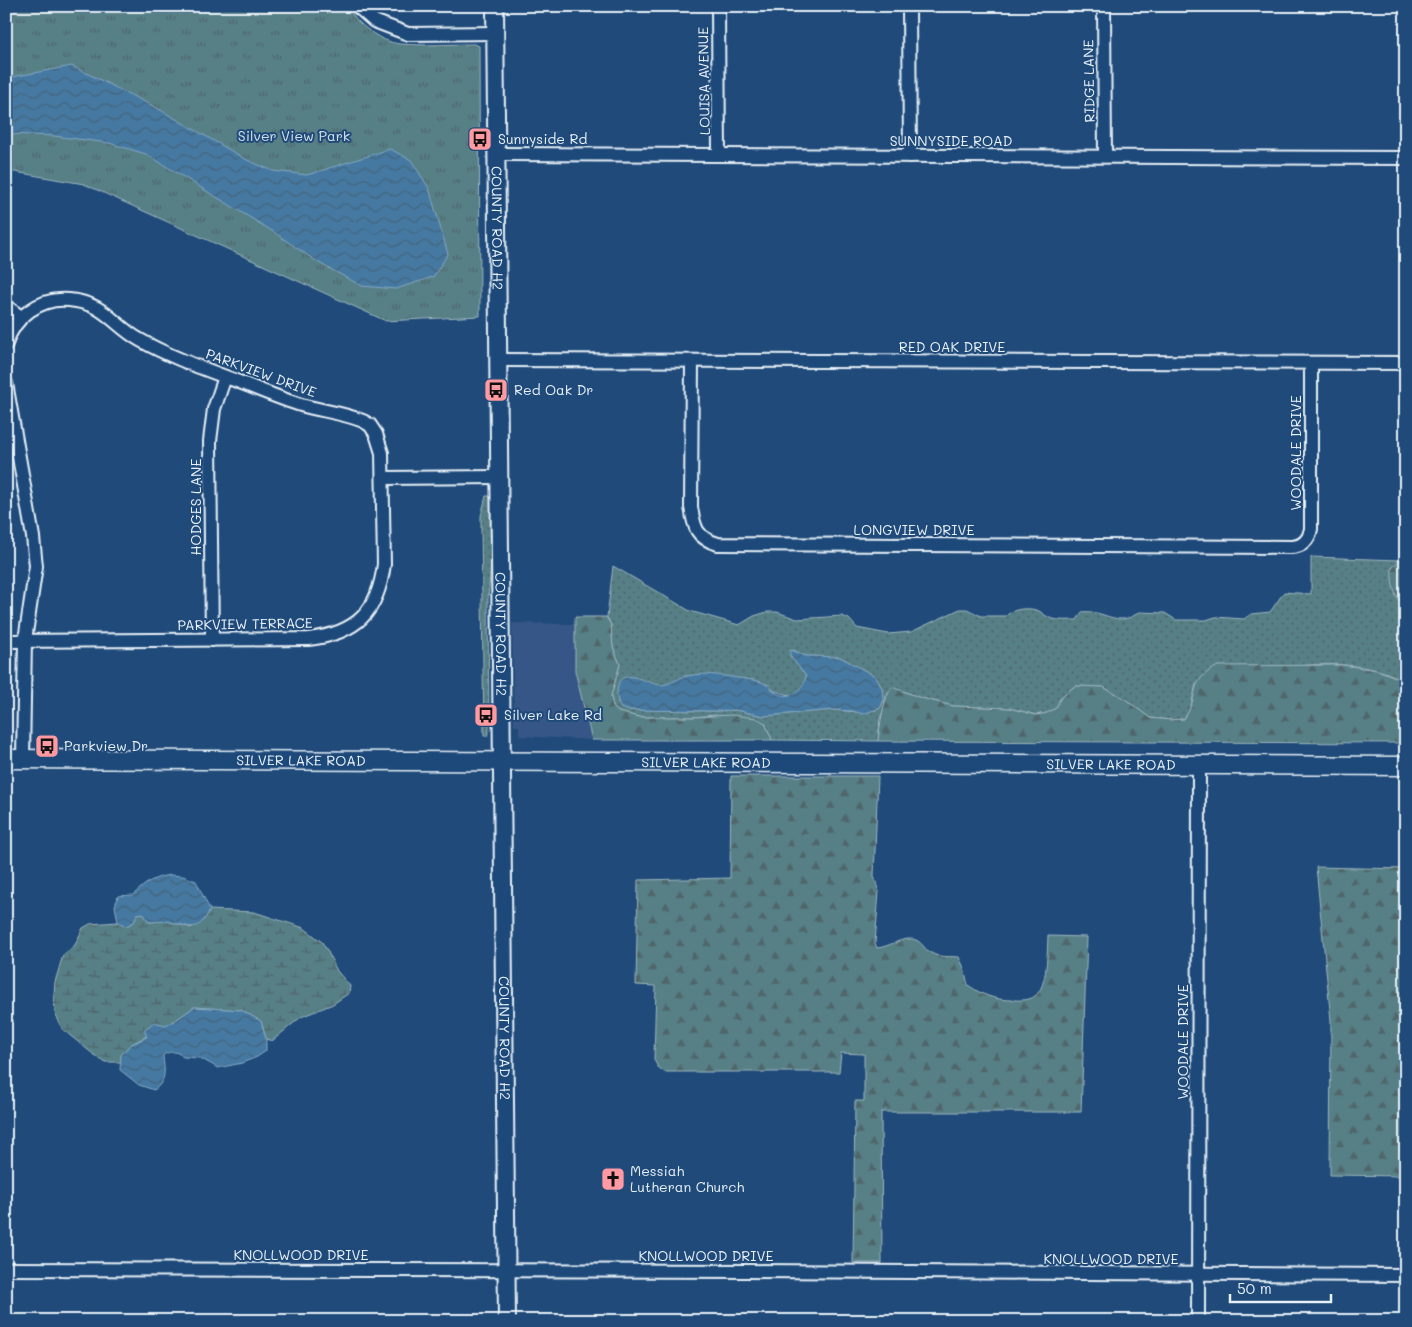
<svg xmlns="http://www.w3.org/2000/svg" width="1412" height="1327" font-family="Mali,sans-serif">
  <defs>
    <pattern id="grass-dots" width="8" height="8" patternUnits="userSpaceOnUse" patternTransform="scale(1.25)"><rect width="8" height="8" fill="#577f86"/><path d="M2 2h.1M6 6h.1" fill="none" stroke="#4f666b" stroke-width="1.8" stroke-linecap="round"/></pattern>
    <pattern id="forest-firs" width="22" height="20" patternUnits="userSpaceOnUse" patternTransform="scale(1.25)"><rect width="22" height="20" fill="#577f86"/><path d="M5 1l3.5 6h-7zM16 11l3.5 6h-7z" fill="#4f666b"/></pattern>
    <pattern id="wetland-marsh" width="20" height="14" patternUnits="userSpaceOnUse" patternTransform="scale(1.25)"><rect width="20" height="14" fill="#577f86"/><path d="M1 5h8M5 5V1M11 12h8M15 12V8" fill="none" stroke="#4f666b"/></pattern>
    <pattern id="park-tufts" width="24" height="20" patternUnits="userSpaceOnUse" patternTransform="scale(1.25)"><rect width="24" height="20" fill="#577f86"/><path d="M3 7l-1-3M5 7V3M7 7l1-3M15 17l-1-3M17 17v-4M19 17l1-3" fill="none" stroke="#4f666b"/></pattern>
    <pattern id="water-waves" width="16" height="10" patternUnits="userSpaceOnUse" patternTransform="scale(1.25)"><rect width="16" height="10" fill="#4579a2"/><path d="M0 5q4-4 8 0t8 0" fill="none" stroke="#45637a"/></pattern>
  </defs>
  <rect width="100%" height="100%" fill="#1f4a7a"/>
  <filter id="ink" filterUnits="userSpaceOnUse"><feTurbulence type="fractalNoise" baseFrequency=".02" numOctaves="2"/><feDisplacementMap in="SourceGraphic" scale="10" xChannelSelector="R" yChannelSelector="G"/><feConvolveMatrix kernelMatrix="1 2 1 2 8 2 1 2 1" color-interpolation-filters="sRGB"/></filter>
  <g filter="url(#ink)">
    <path fill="#345786" d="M512,623L575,624V671L592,740L519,736V726H514Z"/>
    <g fill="url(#grass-dots)" stroke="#a0b8bf" fill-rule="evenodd">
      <path d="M486,496H489L491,499V563L488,599L489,730L487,736H484L481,529V516Z"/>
      <path d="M1311,557L1400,560L1392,568L1396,597L1406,608V681C1396,677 1387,672 1377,670C1318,655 1254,673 1196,684L1190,710L1184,719L1171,720L1150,718L1125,699L1103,687L1075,686L1061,697L1056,708L1047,713L1036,715L1009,708L953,706L921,698L903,691L886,694L884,708L880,719L878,741L772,740L765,723L715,715L693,717H639L618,712L613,707L611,696L620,664L613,647L611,625L607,617L613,566L690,611L739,625L754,616L767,612H777L797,619L842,616L849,619L857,628L888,634L911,632L960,609H967L981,616H1006C1013,608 1030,607 1039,611C1044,614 1048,618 1053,619C1060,621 1069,620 1077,620L1082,612C1104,609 1118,629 1139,612L1165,613L1176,620H1206L1215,617L1244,619L1251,614L1270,612L1284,592L1311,594ZM793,650L806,656L840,657L875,676L882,688L883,702L880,708L876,710L857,712L834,710L764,716L735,710L717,711L627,710L618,703V686L651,683L660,686L675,682L685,676H720L753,680L769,685L774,691L790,695L798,692L802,688L805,683L806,675L790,656Z"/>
    </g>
    <g fill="url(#forest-firs)" stroke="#a0b8bf">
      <path d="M1400,560H1406V608C1394,595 1391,586 1392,568Z"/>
      <path d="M575,617H606L611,625L613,647L620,664L611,696L613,707L618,712L639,717H693L732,715L756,718L765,723L772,740H592L575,671Z"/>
      <path d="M1342,665L1377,670L1406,681V743L878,741C880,726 883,699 892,687L921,698L953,706L1009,708L1036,715L1047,713L1056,708L1061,697L1075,686L1103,687L1125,699L1150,718L1171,720L1184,719C1201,695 1186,682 1218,666Z"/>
      <path d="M731,776H878L874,876L879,892L875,943L877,948C889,947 900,938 912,939C922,940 923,949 931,953C939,958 950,956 959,957L964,968L968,985C982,995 995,1000 1012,1000C1019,1000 1029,1001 1035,996C1048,986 1047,951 1048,936L1087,937L1081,1112H881L882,1263H853L855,1101H864V1054L841,1053L839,1072H664L658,1067L654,1060L656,986L636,985L638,880L730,878Z"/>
      <path d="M1316,867L1406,869V1176L1330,1175L1331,1021Z"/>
    </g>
    <path fill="url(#wetland-marsh)" stroke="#a0b8bf" d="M210,910L254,912L304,928L322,942L328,952L337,971L350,986L349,993L333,1004L301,1017L272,1041L266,1039L261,1021L241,1010L194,1007L176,1020L130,1045L121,1055V1062H105L98,1058L62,1029L55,1012L54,995L55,982L63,955L75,945L83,928L90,924L118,922L126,926L134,922L137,914L143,913L149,922L168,921L191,928L206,917Z"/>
    <path fill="url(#park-tufts)" stroke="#a0b8bf" d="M6,6H348C355,24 381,42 400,44C424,46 450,44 474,44L479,46L480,316L386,321L84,184L9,171L6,173Z"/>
    <g fill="url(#water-waves)" stroke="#86a9c4">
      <path d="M72,66L157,108L247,160L273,171L307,175L390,149L411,160L429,188L448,254L433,277L396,289L362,286L319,263L272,231L146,154L109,143L54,136L6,134V78Z"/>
      <path d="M790,650L806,656L840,657L875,676L882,688L883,702L880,708L863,714L853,711L834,710L764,716L735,710L717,711L627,710L621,708C617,702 616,694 618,686C622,665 651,686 662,685C672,684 678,677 687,676C708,671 732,678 753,680C765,682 765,684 773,691C788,702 804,691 806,676L790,656Z"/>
      <path d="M171,875L183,876L196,881L210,910C198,934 191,926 170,922C164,920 156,922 149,922L143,913L137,914L134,922L126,926L118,922L115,906L118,896L133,895C146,883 153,877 171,875Z"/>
      <path d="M194,1007L241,1010L261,1021L266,1039V1051L257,1057L242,1063L218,1068L200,1058L183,1057C176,1050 171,1051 163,1055C164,1070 168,1080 154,1090L139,1085L120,1070L121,1055L130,1045L147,1037L144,1030L154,1022L165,1025L176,1020Z"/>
    </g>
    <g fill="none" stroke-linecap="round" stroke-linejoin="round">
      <g stroke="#e8f1f8" stroke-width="16">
        <g id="minor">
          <path d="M357,6L374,21L408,34L495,33"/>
          <path d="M718,6L719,155"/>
          <path d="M909,6L910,156"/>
          <path d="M1104,6L1105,156"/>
          <path d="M496,154L1406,158"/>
          <path d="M6,306L21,317"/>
          <path d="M6,344C14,317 40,297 69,300C105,303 113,325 140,340C170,357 202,368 234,380C256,388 278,398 301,405C322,411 344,413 363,421L370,425L376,434L382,453L384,564C378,612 357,633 309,639L6,641"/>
          <path d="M498,360L1406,363"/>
          <path d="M692,361L691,507C694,527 696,538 718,544L1291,547C1302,547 1309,540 1311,529V363"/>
          <path d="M6,383L33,537L36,566L25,640L23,759"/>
          <path d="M384,478L499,477"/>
          <path d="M212,640L210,441L214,409L225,377"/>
          <path d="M6,1269L748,1271L1406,1275"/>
          <path d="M1198,1321L1199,764"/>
        </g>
      </g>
      <g stroke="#e8f1f8" stroke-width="20">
        <g id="tertiary">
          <path id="s1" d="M495,6L507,1321"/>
        </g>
      </g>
      <g stroke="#e8f1f8" stroke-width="21">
        <g id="secondary">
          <path id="s2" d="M6,759L1406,766"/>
        </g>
      </g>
      <use href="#minor" stroke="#1f4a7a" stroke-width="12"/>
      <use href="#tertiary" stroke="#1f4a7a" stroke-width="16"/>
      <use href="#secondary" stroke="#1f4a7a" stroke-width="18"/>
    </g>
  </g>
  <defs>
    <g id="bus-square" transform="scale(1.25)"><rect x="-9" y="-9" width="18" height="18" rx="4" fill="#ff9aa2" stroke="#1f4a7a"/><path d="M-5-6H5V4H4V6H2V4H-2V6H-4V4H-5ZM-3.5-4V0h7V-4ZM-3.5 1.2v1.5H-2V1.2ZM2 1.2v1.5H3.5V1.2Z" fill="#111"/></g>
    <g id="church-square" transform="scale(1.25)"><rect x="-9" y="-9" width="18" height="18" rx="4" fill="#ff9aa2" stroke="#1f4a7a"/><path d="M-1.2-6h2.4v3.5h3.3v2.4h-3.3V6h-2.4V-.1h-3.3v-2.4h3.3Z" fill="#111"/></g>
  </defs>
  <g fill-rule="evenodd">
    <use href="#bus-square" x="480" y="139"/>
    <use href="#bus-square" x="496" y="390"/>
    <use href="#bus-square" x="486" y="715"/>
    <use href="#bus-square" x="47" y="746"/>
    <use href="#church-square" x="613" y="1179"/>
  </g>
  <g text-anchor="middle" stroke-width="4" stroke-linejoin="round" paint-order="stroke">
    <g font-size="14" fill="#e8f1f8" stroke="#1f4a7a">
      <text transform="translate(704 81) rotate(-91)" y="5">LOUISA AVENUE</text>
      <text transform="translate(1089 81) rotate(-91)" y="5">RIDGE LANE</text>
      <text x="951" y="146">SUNNYSIDE ROAD</text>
      <text dy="5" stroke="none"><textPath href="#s1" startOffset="222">COUNTY ROAD H2</textPath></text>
      <text x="952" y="352">RED OAK DRIVE</text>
      <text transform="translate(261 373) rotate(20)" y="5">PARKVIEW DRIVE</text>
      <text transform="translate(1296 453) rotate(-90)" y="5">WOODALE DRIVE</text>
      <text transform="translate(196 507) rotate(-90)" y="5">HODGES LANE</text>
      <text x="914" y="535">LONGVIEW DRIVE</text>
      <text transform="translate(245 624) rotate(-1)" y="5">PARKVIEW TERRACE</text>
      <text dy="5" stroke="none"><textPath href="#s1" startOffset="628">COUNTY ROAD H2</textPath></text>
      <text dy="5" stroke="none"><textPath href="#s2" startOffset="295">SILVER LAKE ROAD</textPath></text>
      <text dy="5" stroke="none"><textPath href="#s2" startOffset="700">SILVER LAKE ROAD</textPath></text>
      <text dy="5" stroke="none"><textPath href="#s2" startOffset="1105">SILVER LAKE ROAD</textPath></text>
      <text dy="5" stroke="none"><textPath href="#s1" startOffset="1032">COUNTY ROAD H2</textPath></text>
      <text transform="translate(1183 1042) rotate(-90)" y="5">WOODALE DRIVE</text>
      <text x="301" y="1260">KNOLLWOOD DRIVE</text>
      <text x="706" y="1261">KNOLLWOOD DRIVE</text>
      <text x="1111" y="1264">KNOLLWOOD DRIVE</text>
    </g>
    <g font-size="14" fill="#d2e0e7" stroke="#1f4a7a">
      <text x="294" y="141">Silver View Park</text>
    </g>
    <g font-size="14" fill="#e8f1f8" stroke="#1f4a7a" text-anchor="start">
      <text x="498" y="144">Sunnyside Rd</text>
      <text x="514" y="395">Red Oak Dr</text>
      <text x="504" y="720">Silver Lake Rd</text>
      <text x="64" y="751">Parkview Dr</text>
      <text x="630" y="1176">Messiah<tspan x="630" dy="16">Lutheran Church</tspan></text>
    </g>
  </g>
  <rect width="1412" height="1327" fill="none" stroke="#1f4a7a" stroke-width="25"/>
  <rect x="12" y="12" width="1387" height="1302" fill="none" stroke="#e8f1f8" stroke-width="2" filter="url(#ink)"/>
  <path d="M1230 1294v8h101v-8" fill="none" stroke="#e8f1f8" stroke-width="2.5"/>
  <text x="1237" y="1294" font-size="15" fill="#e8f1f8" stroke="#1f4a7a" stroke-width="4" paint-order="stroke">50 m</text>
</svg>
